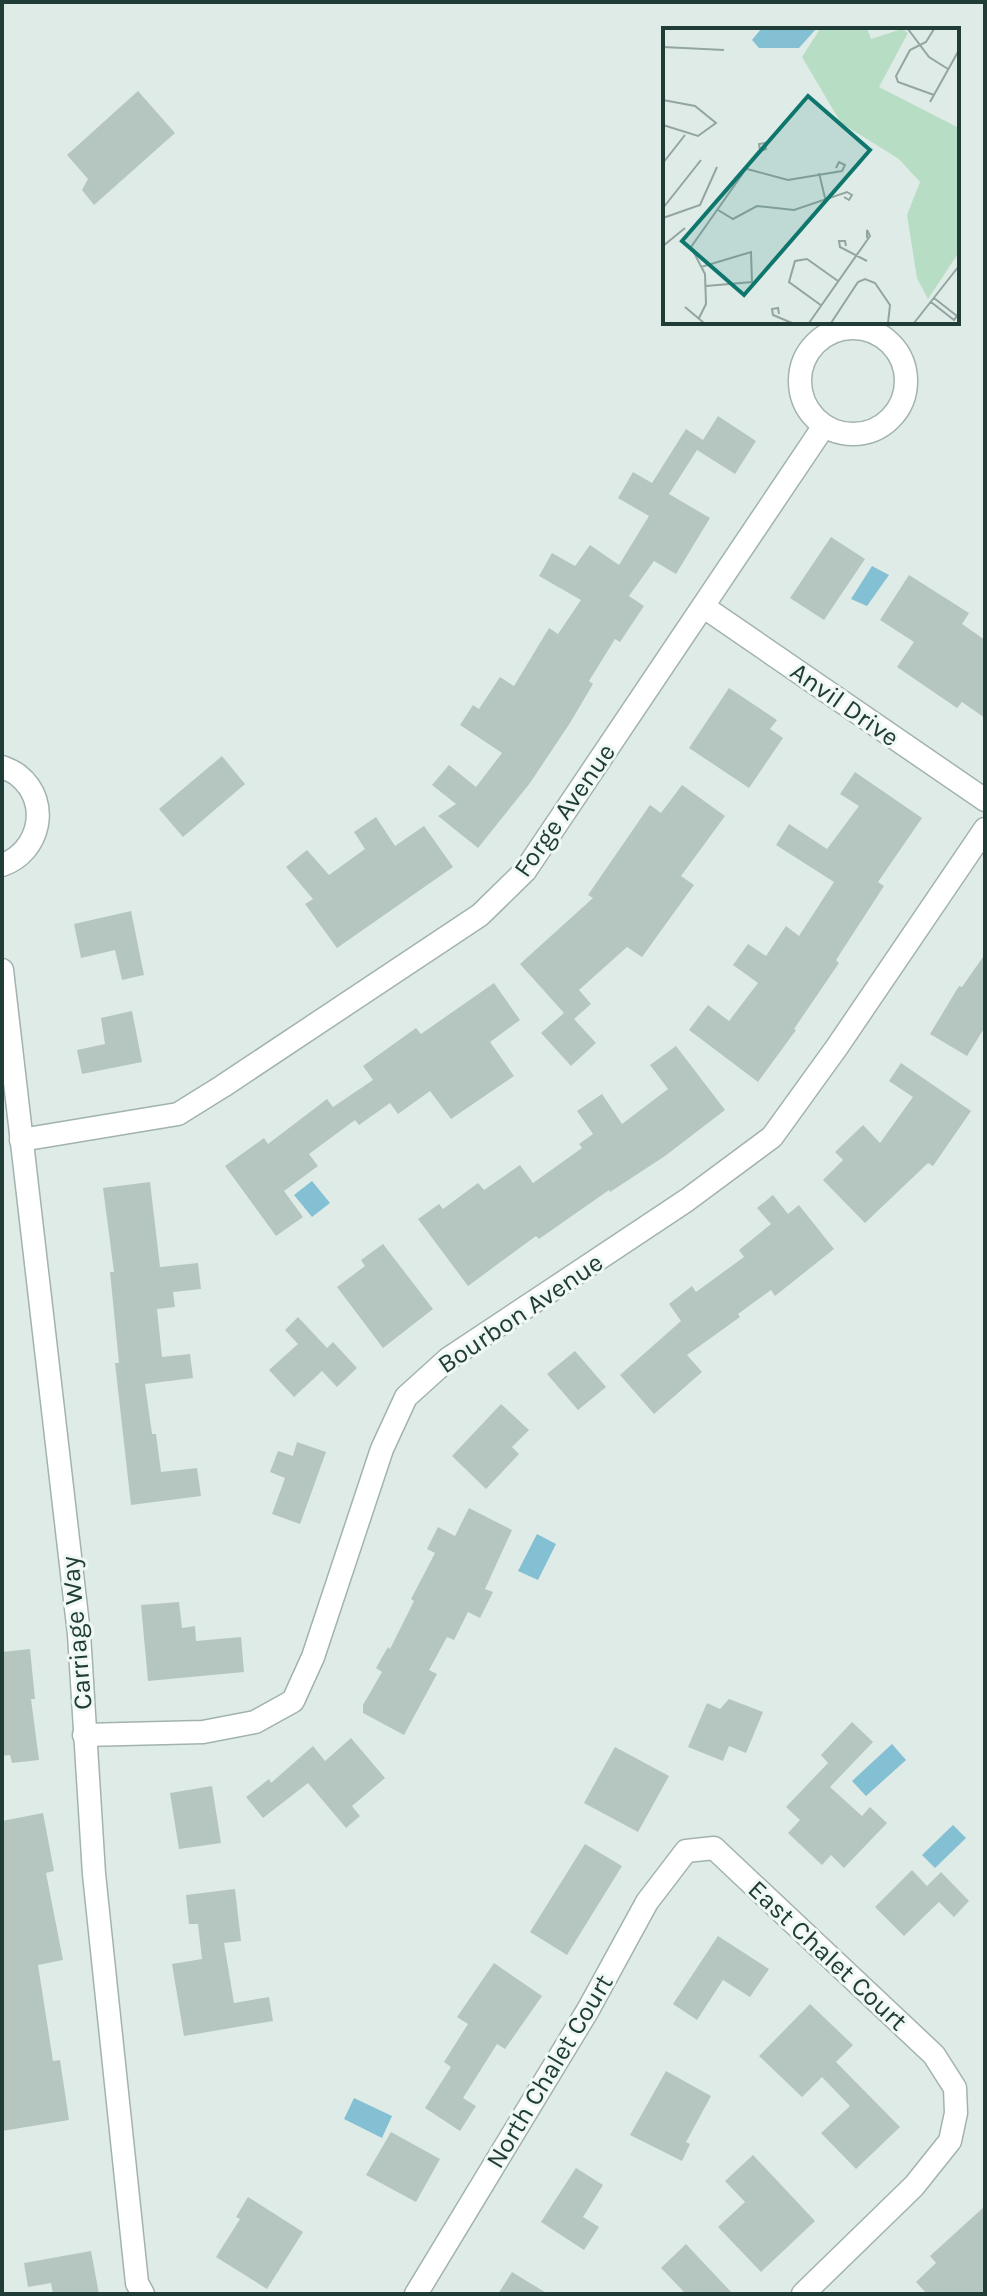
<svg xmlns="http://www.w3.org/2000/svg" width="987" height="2296" font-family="Karla,sans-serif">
  <rect width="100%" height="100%" fill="#dfebe7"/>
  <g fill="#84c0d3">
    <path d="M872,566L889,575L867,606L851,599Z"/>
    <path d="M312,1181L330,1203L312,1217L294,1195Z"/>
    <path d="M537,1534L556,1544L538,1580L518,1571Z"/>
    <path d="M892,1744L906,1760L866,1796L852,1781Z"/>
    <path d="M953,1825L966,1838L935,1868L922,1855Z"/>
    <path d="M354,2098L392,2116L382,2138L344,2119Z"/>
  </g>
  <g fill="#b5c6c0">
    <path d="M138,91L175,133L94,205L82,190L88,179L67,155Z"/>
    <path d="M718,416L756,441L735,474L697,450L669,494L710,518L676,574L654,561L629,596L644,606L620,642L615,639L589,681L593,684L570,723L530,783L478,848L438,816L456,804L432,785L449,765L476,787L502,753L460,725L473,705L479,709L500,677L514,686L549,628L558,634L581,600L539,576L552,553L575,566L590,545L619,565L649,516L618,498L633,472L652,483L686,429L703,440Z"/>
    <path d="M831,537L865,559L824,620L790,598Z"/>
    <path d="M909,575L969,613L962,624L985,640V718L962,702L957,708L897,667L914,642L880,620Z"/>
    <path d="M729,688L777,720L770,729L783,738L749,788L689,748Z"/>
    <path d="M222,756L245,784L183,837L159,809Z"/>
    <path d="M855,772L922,818L878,882L884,886L836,960L839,963L794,1029L796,1030L758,1082L689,1030L708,1005L729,1021L758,983L733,965L748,944L766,956L786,926L799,936L834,882L776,845L789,824L827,849L859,806L840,794Z"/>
    <path d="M682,785L725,816L681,876L694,885L642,957L627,947L579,990L591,1004L574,1019L596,1043L571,1066L541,1033L564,1013L520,964L593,898L588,895L650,805L661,813Z"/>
    <path d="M376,817L395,846L424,826L453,867L337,948L305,904L313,899L286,867L307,850L329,875L365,849L354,832Z"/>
    <path d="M131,911L144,975L122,980L115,950L81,958L74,924Z"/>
    <path d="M985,954V1027L967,1056L930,1034L959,986L962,987Z"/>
    <path d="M494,983L520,1020L490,1042L514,1076L451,1119L430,1091L398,1114L390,1103L359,1125L355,1120L309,1154L318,1166L284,1191L303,1217L276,1236L225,1166L264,1138L268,1144L327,1099L333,1107L373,1080L363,1066L416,1028L421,1034Z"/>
    <path d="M132,1011L142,1062L82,1074L77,1050L105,1044L101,1018Z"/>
    <path d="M676,1046L725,1110L665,1156L610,1192L609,1190L539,1239L536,1236L468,1286L418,1219L439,1204L443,1209L478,1183L484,1190L520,1165L533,1183L582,1148L579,1144L593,1134L577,1111L602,1094L622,1124L668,1089L650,1065Z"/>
    <path d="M901,1063L971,1111L933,1166L928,1163L865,1223L823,1180L843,1160L835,1152L863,1125L880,1143L913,1097L889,1081Z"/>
    <path d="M150,1182L160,1267L198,1263L201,1289L173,1292L175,1307L157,1309L162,1357L190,1354L193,1378L145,1384L152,1434H156L161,1472L197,1468L201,1496L131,1505L115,1363H119L110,1272H114L103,1188Z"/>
    <path d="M773,1195L788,1214L799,1205L834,1249L775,1296L771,1290L738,1314L740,1317L687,1355L702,1372L654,1414L620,1375L681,1321L669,1304L692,1286L696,1292L744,1257L739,1250L771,1224L757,1208Z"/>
    <path d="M383,1244L433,1309L383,1348L337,1287L365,1266L361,1260Z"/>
    <path d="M298,1317L327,1348L333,1342L357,1368L337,1387L322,1371L294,1397L269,1370L298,1344L285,1330Z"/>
    <path d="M575,1351L606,1387L578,1410L547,1374Z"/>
    <path d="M501,1404L529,1430L512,1447L519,1454L486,1489L452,1456Z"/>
    <path d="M297,1442L326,1452L300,1524L272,1514L285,1478L270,1472L278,1451L293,1456Z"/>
    <path d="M469,1508L512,1530L485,1589L493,1592L480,1618L468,1612L454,1640L447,1637L429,1670L437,1674L404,1735L363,1713V1705L382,1672L376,1668L388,1647L390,1649L414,1601L411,1599L435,1553L427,1549L438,1527L455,1536Z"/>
    <path d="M179,1602L182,1628L195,1626L196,1641L241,1637L244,1672L148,1681L141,1605Z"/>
    <path d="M30,1649L35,1699H31L39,1760L12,1763L10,1755L2,1756V1652Z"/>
    <path d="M729,1699L763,1712L746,1753L729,1746L723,1761L688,1747L707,1703L720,1709Z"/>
    <path d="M852,1722L873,1742L830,1787L862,1816L870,1807L887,1823L844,1868L831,1855L822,1865L788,1833L800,1820L786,1807L828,1763L821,1755Z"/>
    <path d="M351,1738L385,1778L352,1806L360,1816L346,1828L308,1783L263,1818L246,1797L269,1779L271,1783L313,1746L325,1761Z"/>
    <path d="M615,1747L669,1776L638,1832L584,1803Z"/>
    <path d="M212,1786L221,1843L179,1849L170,1793Z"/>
    <path d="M43,1813L54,1871L46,1873L63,1960L38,1965L53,2061L60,2060L69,2120L2,2131V1821Z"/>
    <path d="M585,1844L622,1866L567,1955L530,1932Z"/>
    <path d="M912,1870L927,1886L941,1872L969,1901L954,1917L939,1902L904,1936L875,1907Z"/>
    <path d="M235,1889L241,1941L224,1943L234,2003L269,1997L273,2021L184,2036L172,1964L202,1959L198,1924H189L186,1895Z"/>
    <path d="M718,1936L769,1969L750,1997L723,1980L697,2020L673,2004Z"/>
    <path d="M494,1963L542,1996L505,2049L497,2044L463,2098L476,2106L460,2131L425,2108L451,2067L444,2062L468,2024L457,2017Z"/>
    <path d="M810,2004L853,2045L836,2062L900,2127L856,2169L821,2133L850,2106L822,2077L802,2097L759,2056Z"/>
    <path d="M666,2071L711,2096L686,2142L690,2144L682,2161L630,2135Z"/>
    <path d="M391,2132L440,2159L416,2202L366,2175Z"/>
    <path d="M753,2155L815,2221L761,2272L718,2227L745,2202L725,2181Z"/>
    <path d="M576,2168L603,2185L583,2217L599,2227L584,2250L541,2222Z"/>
    <path d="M248,2197L303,2232L267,2289L216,2257L240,2219L236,2217Z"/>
    <path d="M985,2206V2294H927L916,2282L936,2263L930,2256Z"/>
    <path d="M686,2244L699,2258L733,2294H686L661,2268Z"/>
    <path d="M91,2251L99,2294H53L51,2283L28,2287L24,2263Z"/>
    <path d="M512,2272L548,2294H498Z"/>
  </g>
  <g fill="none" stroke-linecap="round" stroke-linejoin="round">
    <g stroke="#a2b3af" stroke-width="25">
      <g id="street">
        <circle cx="853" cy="381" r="53"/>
        <path d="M704,607L985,800"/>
        <path d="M2,767C7,769 15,772 19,776C51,802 40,852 2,865"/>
        <path d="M2,970L79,1634L94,1874L137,2283L143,2294"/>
        <path d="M21,1140L178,1114L223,1086L480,915L525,871L824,426"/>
        <path d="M84,1735L203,1732L255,1722L293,1701L313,1657L382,1449L406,1397L448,1359L687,1200L772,1137L837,1047L985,829"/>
        <path d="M416,2294L588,2010L647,1902L686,1851L714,1848L934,2055L955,2088L956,2113L950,2141L914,2186L803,2294"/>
      </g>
    </g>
    <use href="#street" stroke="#fff" stroke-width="22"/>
  </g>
  <g text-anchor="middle" stroke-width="6" stroke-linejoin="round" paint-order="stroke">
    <g font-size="26" fill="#203c37" stroke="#f0f8f4">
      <text transform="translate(845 704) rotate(35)" y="9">Anvil Drive</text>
      <text transform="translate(564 810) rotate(-55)" y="9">Forge Avenue</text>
      <text transform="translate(520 1313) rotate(-34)" y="9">Bourbon Avenue</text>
      <text transform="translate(76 1633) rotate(-95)" y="9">Carriage Way</text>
      <text transform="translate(828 1955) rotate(43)" y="9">East Chalet Court</text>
      <text transform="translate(549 2071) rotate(-59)" y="9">North Chalet Court</text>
    </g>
  </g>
  <g transform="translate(663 28)">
    <rect width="296" height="296" fill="#dfebe7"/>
    <path d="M157,1H204L208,11L239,1L245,5L216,59L296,100V224L265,271L254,250L244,187L257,154L236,131L178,95L139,29Z" fill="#b7ddc5"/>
    <path d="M98,1H153L136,20H96L89,12Z" fill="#84c0d3"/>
    <path fill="none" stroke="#93a5a1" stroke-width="2" d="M245,1L266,29L285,41M271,1L263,14L247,22L233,48L235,54L271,67M0,19L61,22M0,72L32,78L53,95L35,108L0,97M267,74L296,22M0,135L22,107M84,141L125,152L179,143L182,137L176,134L173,140M156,145L163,174M0,180L38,132M55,182L70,191L94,178L131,182L184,164L189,167L186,172L181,169M0,190L37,177L54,139M0,218L22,200M183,218L182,213H176L177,219L204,233M38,239L88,224L89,254L43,258M271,270L294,288M268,274L291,292L296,285M159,278L126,254L132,233L144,231L175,253M22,279L41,295M116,286L115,280L109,281L110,287L129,295M36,290L43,276L42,246L28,219L95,124L103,121L102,115L96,116L97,122M146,295L207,208L204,202V210M168,295L195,254L202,251L212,255L227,277L225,295M251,295L296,238"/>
    <path fill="#0f766e" fill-opacity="0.15" stroke="#0f766e" stroke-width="4" d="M145,68L207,122L81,267L19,213Z"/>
    <rect width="296" height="296" fill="none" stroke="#203c37" stroke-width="4"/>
  </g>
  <rect width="987" height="2296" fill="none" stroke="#203c37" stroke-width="8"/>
</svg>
